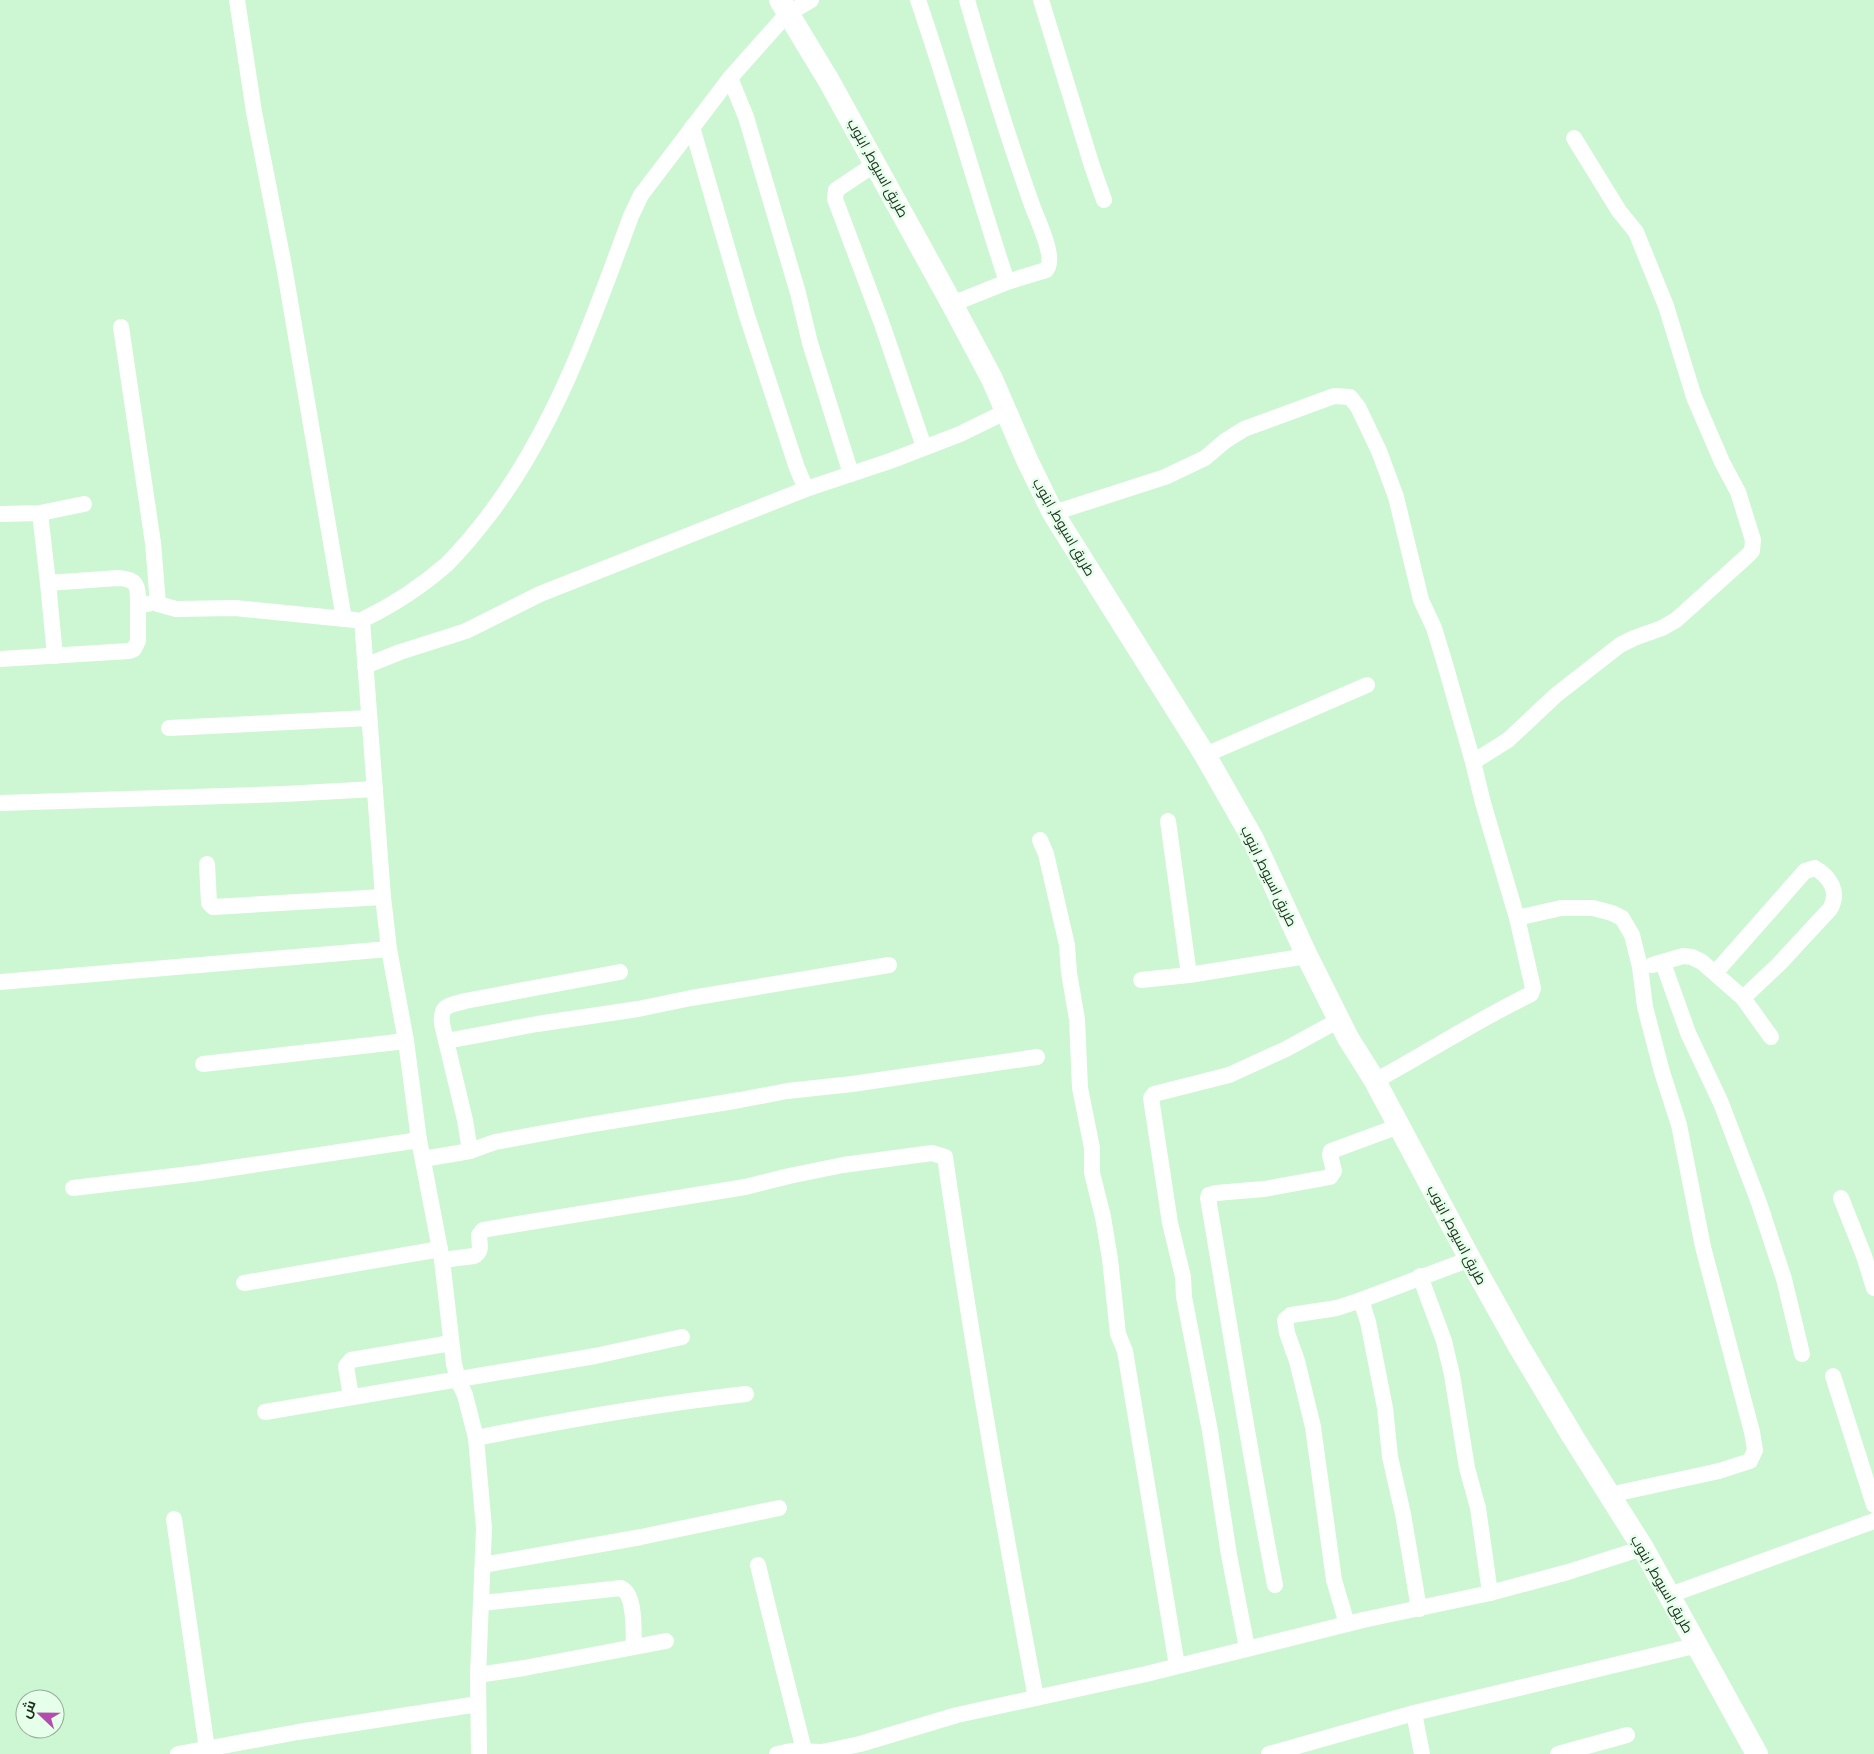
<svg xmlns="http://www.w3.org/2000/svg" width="1874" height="1754" font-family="'Source Sans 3',Cairo,sans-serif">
  <rect width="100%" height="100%" fill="#cdf6d3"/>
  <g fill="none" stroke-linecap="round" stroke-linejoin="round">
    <g stroke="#fff" stroke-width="16">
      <path d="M237,0L254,112L284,266L344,619"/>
      <path d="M918,0C950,93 976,188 1007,282"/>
      <path d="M1041,0L1092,166L1104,200"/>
      <path d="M730,78L746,117L798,293L810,343L851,474"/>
      <path d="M692,127L747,316L797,468L806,489"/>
      <path d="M875,164L836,190L835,199L882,324L924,447"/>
      <path d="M952,304L1007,282L1046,270C1057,259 1037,219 1032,205C1008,138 987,69 967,0"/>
      <path d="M121,327L153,543L158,604L176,609L235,608L355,620"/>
      <path d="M40,513L48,583L55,656"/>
      <path d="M1053,513L1165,477L1205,458L1225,441L1244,429L1334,396L1350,397L1358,407L1379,451L1396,497L1421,600L1434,628L1445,664L1473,762L1483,803L1517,918L1533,988L1531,994C1477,1020 1427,1053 1375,1081"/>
      <path d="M0,514L40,513L84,504"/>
      <path d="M48,583L118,578C137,579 138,585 138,603L148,604"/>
      <path d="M0,659L129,651L134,649L138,641V603"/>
      <path d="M365,666L400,652L466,631L540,594L806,489L890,461L960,434L1005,412"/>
      <path d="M169,728L369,718"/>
      <path d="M1205,755L1367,685"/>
      <path d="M1473,762L1508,740L1556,695L1620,645L1634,638L1662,628L1676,620L1746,557L1752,551L1753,540L1738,492L1722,462L1694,397L1666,306L1636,232L1619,211L1574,138"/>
      <path d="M0,803L284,794L375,789"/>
      <path d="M1168,821L1189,975"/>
      <path d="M1040,840L1046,854L1067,945L1069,973L1077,1019L1080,1088L1092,1148V1173L1103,1217L1110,1259L1118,1334L1125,1351L1177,1666"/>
      <path d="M207,864L209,903L213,907L383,897"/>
      <path d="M1517,918L1561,908H1593L1612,913L1622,918L1632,935L1640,967L1645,1007L1662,1072L1679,1125L1703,1247L1752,1432L1755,1450L1750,1461L1719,1471L1609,1495"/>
      <path d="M1663,963L1688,1033L1721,1103L1759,1203L1784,1279L1802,1354"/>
      <path d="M1652,965L1683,956L1692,957L1702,962L1743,998L1771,1037"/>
      <path d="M1715,973L1805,871L1815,868C1830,877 1840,892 1830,909L1779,964L1743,998"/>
      <path d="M1141,980L1189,975L1307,956"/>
      <path d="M0,982L389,949"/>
      <path d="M446,1041L537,1024L638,1009L691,998L889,965"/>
      <path d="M203,1064L406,1041"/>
      <path d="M470,1151L465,1120L442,1024C440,1004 449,1006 465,1001L620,972"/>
      <path d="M423,1159L470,1151L495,1142L582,1126L740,1100L787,1091L852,1084L1037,1057"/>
      <path d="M73,1188L199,1173L419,1140"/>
      <path d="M1841,1198L1864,1256L1874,1288"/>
      <path d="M442,1260L474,1256C483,1251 479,1244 479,1235L483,1230L494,1228L745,1187L789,1176L843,1165L932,1153L945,1157C971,1338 1002,1518 1036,1698"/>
      <path d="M1420,1276L1444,1341L1452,1375L1467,1468L1478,1508L1490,1593"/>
      <path d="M244,1283L440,1249"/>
      <path d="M1833,1376L1874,1505"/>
      <path d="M351,1397L346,1366L351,1360L451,1343"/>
      <path d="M265,1412L595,1356L682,1337"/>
      <path d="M476,1438C565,1420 655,1404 746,1394"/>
      <path d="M174,1519L207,1749"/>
      <path d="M483,1565L641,1537L779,1508"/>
      <path d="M758,1565C773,1629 789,1691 805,1754"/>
      <path d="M1275,1585C1250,1457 1230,1327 1208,1198L1209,1195L1216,1193L1264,1189L1330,1177L1334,1171L1330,1155L1331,1151L1399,1126"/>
      <path d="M1670,1595L1874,1521"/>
      <path d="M482,1603L621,1588C636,1595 633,1630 634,1646"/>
      <path d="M1419,1609L1403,1514L1390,1457L1385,1408L1368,1322L1361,1300L1470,1259"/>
      <path d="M1347,1624L1334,1580L1313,1427L1297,1361L1287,1333L1285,1320L1291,1315L1337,1308L1361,1300"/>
      <path d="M1247,1648L1229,1555L1210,1431L1184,1297L1183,1277L1170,1223L1151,1098L1154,1094L1229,1075L1286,1049L1339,1020"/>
      <path d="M478,1675L524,1668L666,1641"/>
      <path d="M1414,1713L1422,1754"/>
      <path d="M178,1754L298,1732L478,1704"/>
      <path d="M479,1754L478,1675L484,1528L476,1438L465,1395L458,1380L454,1364L442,1260L419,1140L406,1041L389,949L383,897L362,620C393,605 421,587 447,564C462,549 476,532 489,515C556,427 593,319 631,216L641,195L730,78L787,14L811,0"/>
      <path d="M777,1754L791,1751L822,1752L860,1744L957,1715L1146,1674L1363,1620L1490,1593L1568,1572L1643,1548"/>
      <path d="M1269,1754L1414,1713L1698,1645"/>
      <path d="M1558,1754L1627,1735"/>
    </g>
    <path stroke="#fff" stroke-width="22" d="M780,0L829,81L952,304L992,379L1027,460L1053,513L1205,755L1253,839L1307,956L1348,1038L1375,1081L1470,1259L1518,1345L1573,1437L1643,1548L1757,1754"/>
  </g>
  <g text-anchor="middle" stroke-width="5" stroke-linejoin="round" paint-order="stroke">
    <g font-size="14" fill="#1c2c1f" stroke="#e6ffea">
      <text transform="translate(878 168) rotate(61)" y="5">طريق اسيوط, ابنوب</text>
      <text transform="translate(1064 527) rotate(60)" y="5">طريق اسيوط, ابنوب</text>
      <text transform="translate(1269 876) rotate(64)" y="5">طريق اسيوط, ابنوب</text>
      <text transform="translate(1457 1235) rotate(62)" y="5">طريق اسيوط, ابنوب</text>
      <text transform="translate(1662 1584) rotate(60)" y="5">طريق اسيوط, ابنوب</text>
    </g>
  </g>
  <g transform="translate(40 1714) rotate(292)"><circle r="24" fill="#e6ffea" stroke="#95ab99"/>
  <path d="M0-4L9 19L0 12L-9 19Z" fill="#b44caf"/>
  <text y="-8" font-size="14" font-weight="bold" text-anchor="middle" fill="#1c2c1f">ش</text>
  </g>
</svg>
